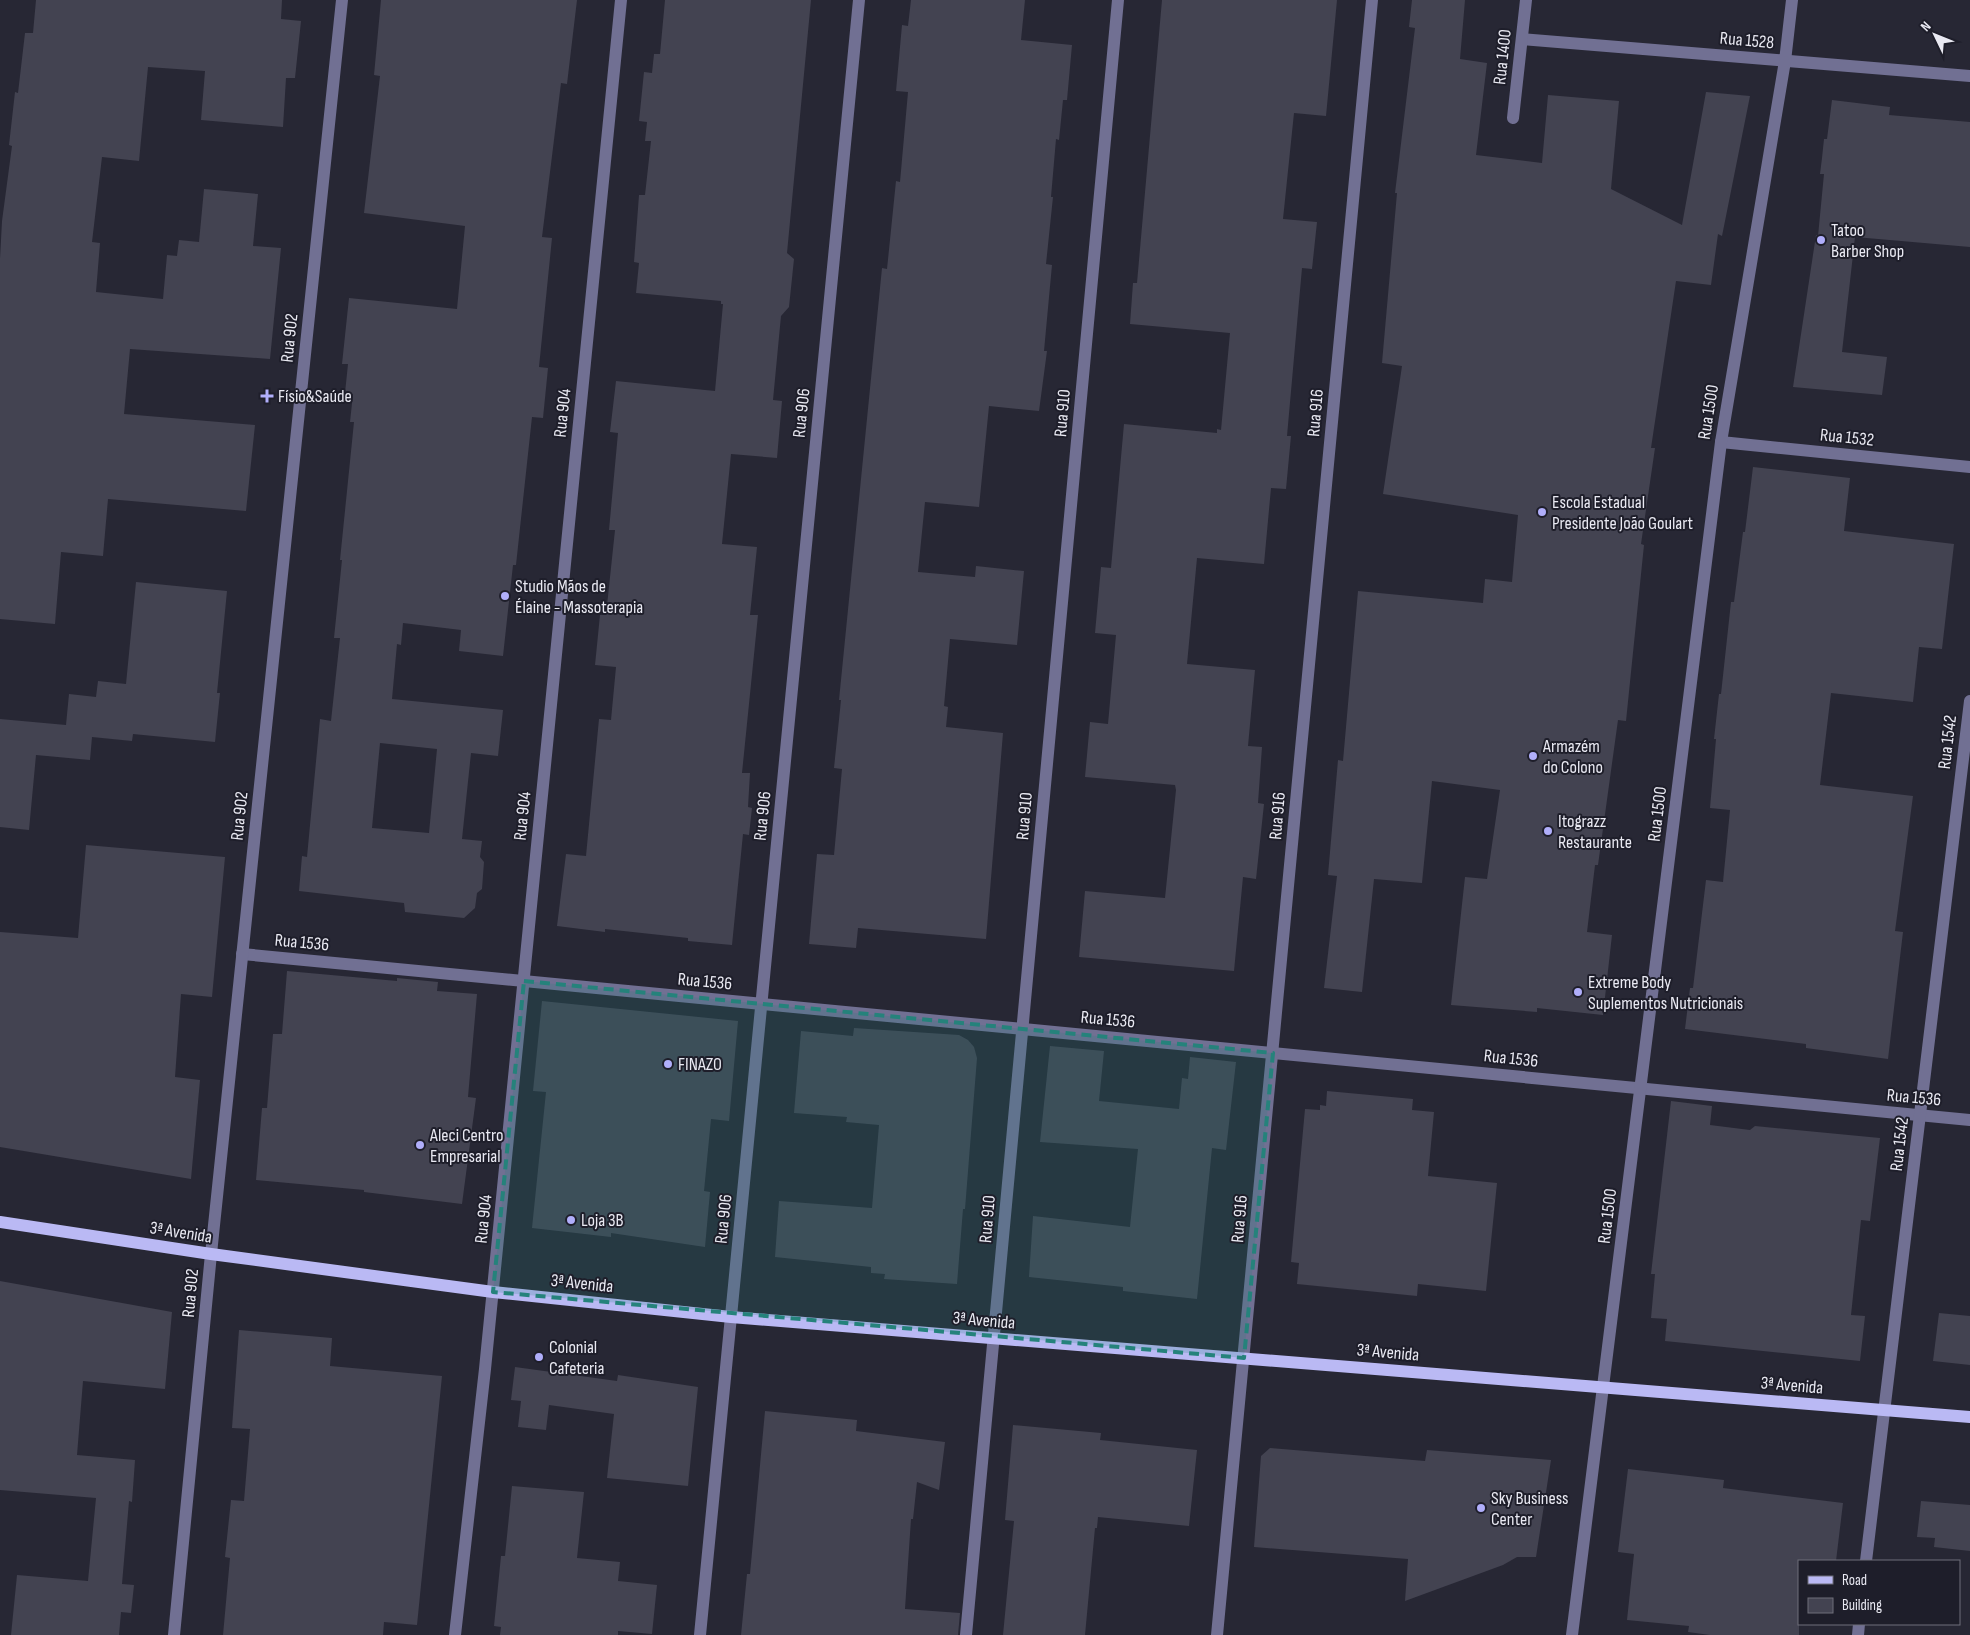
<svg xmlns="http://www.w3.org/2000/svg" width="1970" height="1635" font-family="'Sofia Sans Condensed',sans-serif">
  <rect width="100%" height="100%" fill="#272734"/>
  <g fill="#434351" fill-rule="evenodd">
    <path d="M36,0H282L281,19L301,21L295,78H286L283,127L201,120L205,71L148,67L139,161L102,157L92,242L100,243L96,292L163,299L167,255L177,256L179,240L199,242L204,189L258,194L253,246L281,248L270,359L130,349L124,414L255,425L246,511L108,499L103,556L61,552L55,624L0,619V259L2,221L12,146L9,145L15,92L18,93L25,33H33Z"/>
    <path d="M381,0H577L567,84L561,83L542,237L552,238L539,367L548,368L543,418L532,417L516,565H513L503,656L459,651L461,630L403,623L401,645L397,644L392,699L503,710L498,756L471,753L462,839L482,841L480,857L484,862L482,889L477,893L475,908L464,918L405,912L404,903L299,891L302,856L307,857L320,719L331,721L340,638H334L342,560H340L354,422H350L353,394L345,393L348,364H342L349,298L457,309L465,226L364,213L380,76L374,75ZM380,743L437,749L429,833L372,828Z"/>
    <path d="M665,0H811L787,253L794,259L789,307L781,316L773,400L782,401L777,458L731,454L722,544L757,547L750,615H758L742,773H750L748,807L752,808L749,835L743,834L732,945L688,941V938L605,929V932L557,926L566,854L586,856L599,719L611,720L616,667L595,665L600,615H606L615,530H609L618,433L610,432L616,381L715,391L723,304H721V301L636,293L639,263L634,262L639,195H645L651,141H645L647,122L639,121L644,72L652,73L654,54H660Z"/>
    <path d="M911,0H1025L1021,40L1072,45L1067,100H1063L1059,140L1056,139L1051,197H1053L1046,264L1052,265L1044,351H1047L1039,411L989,406L979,507L925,502L918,572L975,577L976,566L1024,571L1017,645L950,639L944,706L948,707L946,727L1003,733L986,939L858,928L856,948L809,944L817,854L834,855L842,769L834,768L841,700H839L882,268L887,269L896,181L900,182L908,92L896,91L902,25L908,26Z"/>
    <path d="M1162,0H1337L1326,116L1294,113L1283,219L1317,222L1312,269L1302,268L1287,436H1291L1286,489L1271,488L1264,564L1197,558L1187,664L1255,670L1248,746L1262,747L1258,803L1264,804L1256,879L1243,877L1234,971L1079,957L1085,891L1165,898L1176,790L1175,785L1085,777L1090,722L1108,724L1116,635L1095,633L1101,567L1111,568L1124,424L1217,433V429L1221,430L1230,333L1130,324L1133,283H1137Z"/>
    <path d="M1412,0H1465L1460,59L1487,63L1476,155L1542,163L1548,95L1619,101L1611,189L1682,225L1706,92L1750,96L1722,236L1718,234L1711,285L1676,281L1651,448H1655L1641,544L1644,545L1626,721L1618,720L1598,865H1595L1587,932L1612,935L1603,1015L1537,1008V1012L1451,1005L1465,877L1487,879L1500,790L1432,781L1422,883L1374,879L1362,992L1324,988L1337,876L1328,875L1338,760L1343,761L1358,591L1483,603L1485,579L1512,582L1518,515L1383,494L1402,366L1382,363L1397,193H1395L1415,28L1409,27Z"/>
    <path d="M1832,100L1890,107L1889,115L1970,122V247L1855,237L1842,352L1887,357L1882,395L1793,387L1816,235L1818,236L1824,174H1820L1822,158L1824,139H1827Z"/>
    <path d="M1753,467L1850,478L1844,531L1954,544L1942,649L1919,647L1913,702L1831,693L1820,785L1913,796L1895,931L1903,932L1888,1059L1806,1048V1044L1685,1029L1690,988H1693L1706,880L1723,882L1730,810L1710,808L1716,739H1714L1719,694H1721L1731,602H1734L1743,532H1745Z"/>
    <path d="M136,582L227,591L217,693H220L215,742L133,734L132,741L92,737L90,760L36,755L29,830L0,827V719L66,725L69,694L96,697L98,681L126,684Z"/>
    <path d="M86,845L225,857L212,997L181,994L175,1077L200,1080L191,1179L0,1147V932L78,938Z"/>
    <path d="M287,971L397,981V978L438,982L437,991L477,994L468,1097L476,1098L462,1204L364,1192V1190L256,1180L262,1108H267L273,1034H282Z"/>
    <path d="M542,1001L738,1021L729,1121L711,1119L704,1191L710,1192L705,1247L611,1233V1237L532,1228L546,1092L533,1091Z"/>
    <path d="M854,1028L959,1035L968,1040L974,1047L977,1058L965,1209H963L957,1284L884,1279L885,1274L871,1273V1267L775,1257L779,1201L872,1208L879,1125L846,1122L847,1117L794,1113L801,1031L853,1036Z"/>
    <path d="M1050,1046L1104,1051L1099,1101L1179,1109L1182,1078L1188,1079L1190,1057L1236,1062L1226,1150L1212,1148L1197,1299L1123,1291V1287L1029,1277L1033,1216L1130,1227L1138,1149L1040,1142Z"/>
    <path d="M1327,1091L1413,1099L1412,1110L1434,1112L1428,1176L1497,1183L1486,1291L1418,1284L1417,1296L1297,1284L1299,1263L1291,1262L1305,1109L1320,1110V1105L1326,1106Z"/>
    <path d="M1671,1101L1712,1106L1710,1125L1750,1130L1755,1126L1880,1138L1870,1221L1861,1220L1851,1315L1865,1316L1860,1361L1665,1341L1667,1319L1651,1318L1655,1274H1651Z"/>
    <path d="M0,1281L172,1312L165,1389L83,1381L77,1455L135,1460L132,1502L129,1501L122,1584L134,1585L131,1613L121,1612L119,1635H11L17,1575L88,1581L96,1498L0,1490Z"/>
    <path d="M1939,1313L1970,1316V1365L1933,1361Z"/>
    <path d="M239,1330L332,1338L330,1366L442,1376L417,1625L384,1622L383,1635H223L230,1558L225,1557L231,1500L244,1501L250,1429L232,1428Z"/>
    <path d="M515,1367L617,1381L618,1375L698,1387L688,1486L607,1478L614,1414L549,1405L546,1430L518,1427L521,1401L511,1400Z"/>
    <path d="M765,1411L857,1420L856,1431L945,1442L939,1490L917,1482L913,1519H911L905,1609L960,1613L958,1635H741L747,1574H750Z"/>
    <path d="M1013,1425L1101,1433L1100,1440L1197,1450L1189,1526L1098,1517L1097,1528H1095L1085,1635H1003L1014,1521L1005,1520Z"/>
    <path d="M1270,1448L1425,1461L1427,1450L1551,1460L1536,1557H1517L1503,1565L1405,1601L1408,1559L1254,1547L1261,1456Z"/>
    <path d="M1628,1469L1724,1480L1723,1488L1843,1503L1836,1561H1799V1635H1710L1688,1632L1689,1626L1627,1620L1634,1554L1618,1552Z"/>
    <path d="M512,1486L584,1492L577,1558L620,1562L618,1581L657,1585L652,1634L618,1631V1635H500L501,1627L494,1626L501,1556H505Z"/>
    <path d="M1921,1501L1970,1505V1551L1934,1547L1935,1538L1917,1537Z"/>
  </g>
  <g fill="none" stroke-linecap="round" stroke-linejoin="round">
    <g stroke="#717093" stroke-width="12">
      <path d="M1522,39L1970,76"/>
      <path d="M1513,118L1526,0"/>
      <path d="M1721,442L1970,467"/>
      <path d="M242,954L1970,1120"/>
      <path d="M1866,1561L1970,701"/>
      <path d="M174,1635L211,1254L342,0"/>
      <path d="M455,1635L485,1369L621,0"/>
      <path d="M700,1635L859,0"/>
      <path d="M966,1635L1118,0"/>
      <path d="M1217,1635L1372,0"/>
      <path d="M1572,1635L1721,442L1785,61L1792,0"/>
      <path d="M1858,1635L1859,1624"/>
    </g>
    <path stroke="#bab9f4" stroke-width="12" d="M0,1222L211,1254L493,1292L731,1317L1970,1417"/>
  </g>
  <path fill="#25827b" fill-opacity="0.2" stroke="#25827b" stroke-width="4" stroke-dasharray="10 6" stroke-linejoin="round" d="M524,981L1273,1053L1244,1358L493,1292Z"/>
  <g fill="#b0aefa" stroke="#1e1e2a" stroke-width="2">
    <circle cx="1821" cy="240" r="5"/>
    <path d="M264.5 388.5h5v5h5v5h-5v5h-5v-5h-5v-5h5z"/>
    <circle cx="1542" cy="512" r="5"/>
    <circle cx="505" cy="596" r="5"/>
    <circle cx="1533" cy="756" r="5"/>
    <circle cx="1548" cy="831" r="5"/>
    <circle cx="1578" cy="992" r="5"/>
    <circle cx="668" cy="1064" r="5"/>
    <circle cx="420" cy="1145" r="5"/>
    <circle cx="571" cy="1220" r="5"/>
    <circle cx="539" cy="1357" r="5"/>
    <circle cx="1481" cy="1508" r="5"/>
  </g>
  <g text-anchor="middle" stroke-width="4" stroke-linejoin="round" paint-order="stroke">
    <g font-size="18" fill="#e9e9f2" stroke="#1e1e2a">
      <text transform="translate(1747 40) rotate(5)" y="6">Rua 1528</text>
      <text transform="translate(1502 57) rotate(-84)" y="6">Rua 1400</text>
      <text transform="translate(289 338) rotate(-84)" y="6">Rua 902</text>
      <text transform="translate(1708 412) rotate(-81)" y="6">Rua 1500</text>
      <text transform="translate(562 413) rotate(-84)" y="6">Rua 904</text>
      <text transform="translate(801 413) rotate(-84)" y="6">Rua 906</text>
      <text transform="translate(1062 413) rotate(-85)" y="6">Rua 910</text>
      <text transform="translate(1315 413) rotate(-85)" y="6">Rua 916</text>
      <text transform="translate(1847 437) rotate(6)" y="6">Rua 1532</text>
      <text transform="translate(1947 742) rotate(-83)" y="6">Rua 1542</text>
      <text transform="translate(1657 814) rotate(-83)" y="6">Rua 1500</text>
      <text transform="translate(239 816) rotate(-84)" y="6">Rua 902</text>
      <text transform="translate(522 816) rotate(-84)" y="6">Rua 904</text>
      <text transform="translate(762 816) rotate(-84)" y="6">Rua 906</text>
      <text transform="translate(1024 816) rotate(-85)" y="6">Rua 910</text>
      <text transform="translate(1277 816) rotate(-85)" y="6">Rua 916</text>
      <text transform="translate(302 942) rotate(5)" y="6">Rua 1536</text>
      <text transform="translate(705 981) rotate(5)" y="6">Rua 1536</text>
      <text transform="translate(1108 1019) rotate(5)" y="6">Rua 1536</text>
      <text transform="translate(1511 1058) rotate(6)" y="6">Rua 1536</text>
      <text transform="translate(1914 1097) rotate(5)" y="6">Rua 1536</text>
      <text transform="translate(1899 1144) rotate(-83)" y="6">Rua 1542</text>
      <text transform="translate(1607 1216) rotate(-83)" y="6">Rua 1500</text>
      <text transform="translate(483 1219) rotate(-84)" y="6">Rua 904</text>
      <text transform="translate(723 1219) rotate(-84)" y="6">Rua 906</text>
      <text transform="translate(987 1219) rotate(-85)" y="6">Rua 910</text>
      <text transform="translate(1239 1219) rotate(-85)" y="6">Rua 916</text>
      <text transform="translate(181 1232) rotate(9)" y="6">3ª Avenida</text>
      <text transform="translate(582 1283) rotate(6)" y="6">3ª Avenida</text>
      <text transform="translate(190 1293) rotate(-85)" y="6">Rua 902</text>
      <text transform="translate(984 1320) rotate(5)" y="6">3ª Avenida</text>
      <text transform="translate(1388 1352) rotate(5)" y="6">3ª Avenida</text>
      <text transform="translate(1792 1385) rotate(5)" y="6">3ª Avenida</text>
    </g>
    <g font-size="18" fill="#e9e9f2" stroke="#1e1e2a" text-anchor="start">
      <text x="1831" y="236">Tatoo<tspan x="1831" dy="21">Barber Shop</tspan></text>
      <text x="278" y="402">Físio&amp;Saúde</text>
      <text x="1552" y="508">Escola Estadual<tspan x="1552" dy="21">Presidente João Goulart</tspan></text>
      <text x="515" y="592">Studio Mãos de<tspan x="515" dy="21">Élaine - Massoterapia</tspan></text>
      <text x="1543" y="752">Armazém<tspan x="1543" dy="21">do Colono</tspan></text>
      <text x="1558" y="827">Itograzz<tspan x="1558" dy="21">Restaurante</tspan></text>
      <text x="1588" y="988">Extreme Body<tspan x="1588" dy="21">Suplementos Nutricionais</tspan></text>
      <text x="678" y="1070">FINAZO</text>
      <text x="430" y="1141">Aleci Centro<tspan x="430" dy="21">Empresarial</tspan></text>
      <text x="581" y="1226">Loja 3B</text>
      <text x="549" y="1353">Colonial<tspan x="549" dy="21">Cafeteria</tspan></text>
      <text x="1491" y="1504">Sky Business<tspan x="1491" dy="21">Center</tspan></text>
    </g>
  </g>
  <rect x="1798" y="1560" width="162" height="65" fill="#1e1e2a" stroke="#6f6f7a"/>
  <rect x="1808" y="1576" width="25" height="8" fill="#bab9f4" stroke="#6f6f7a"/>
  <text x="1842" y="1585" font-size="15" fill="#e9e9f2">Road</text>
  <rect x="1808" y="1598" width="25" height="15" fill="#434351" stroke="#6f6f7a"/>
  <text x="1842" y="1610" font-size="15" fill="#e9e9f2">Building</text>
  <g transform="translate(1935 35) rotate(313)" stroke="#1e1e2a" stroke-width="4" paint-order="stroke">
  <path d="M0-4L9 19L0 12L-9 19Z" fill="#e9e9f2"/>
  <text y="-8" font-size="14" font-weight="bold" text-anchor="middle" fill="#e9e9f2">N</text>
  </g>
</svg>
